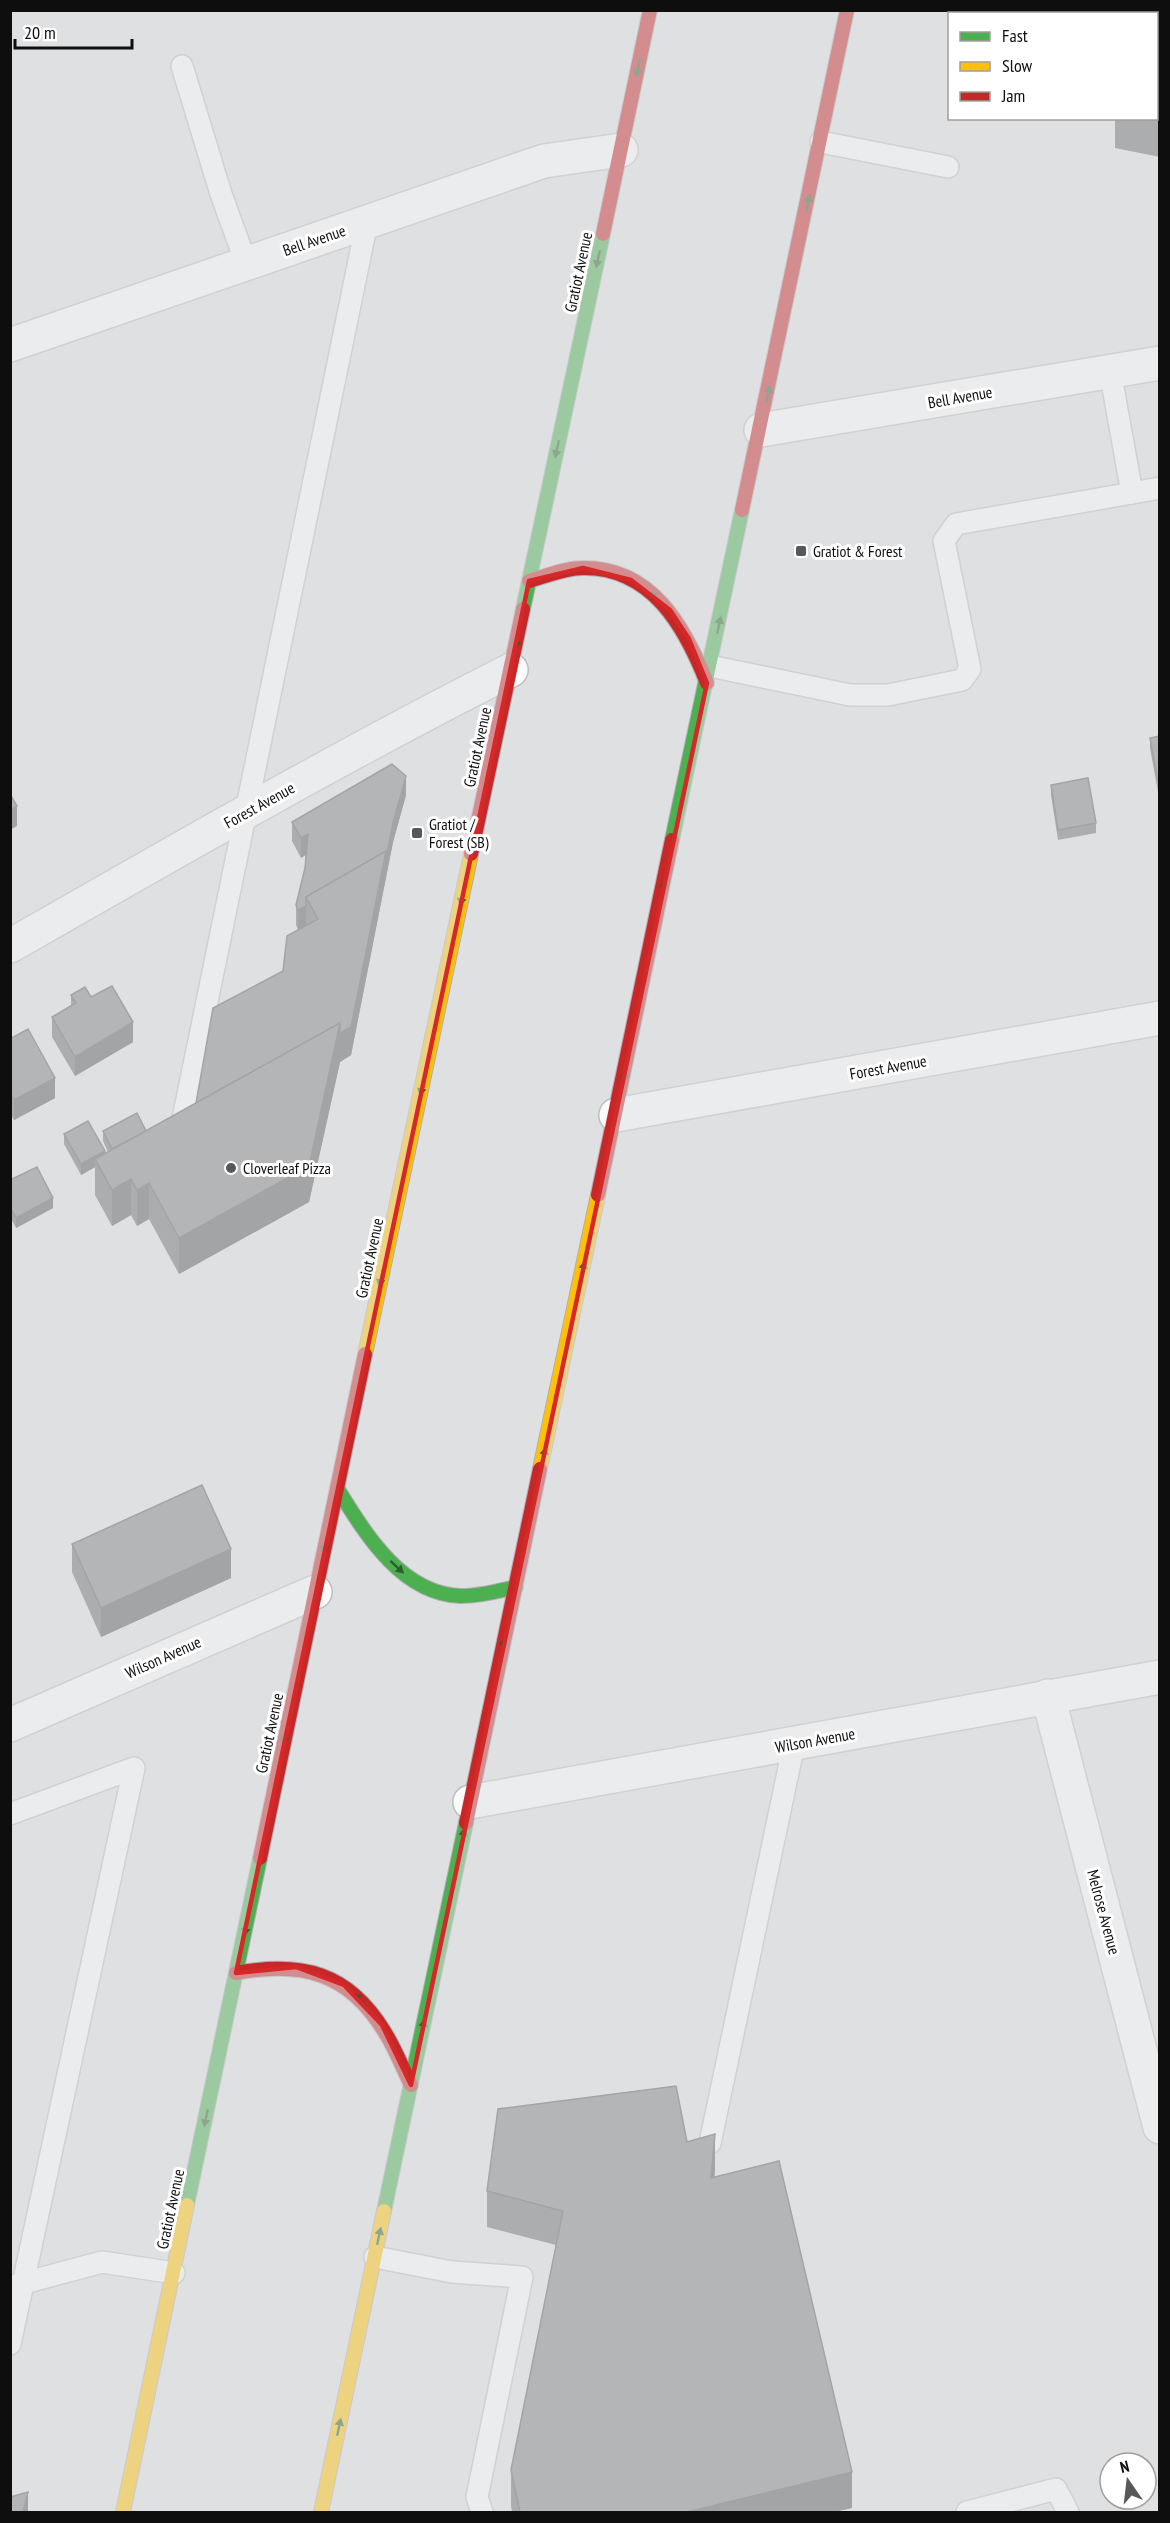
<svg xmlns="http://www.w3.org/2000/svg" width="1170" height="2523" font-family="'PT Sans Narrow',sans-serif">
  <rect width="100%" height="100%" fill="#dfe0e2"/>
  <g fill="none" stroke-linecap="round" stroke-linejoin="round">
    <g stroke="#bebec0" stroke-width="24">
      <g id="lane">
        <path d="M182,66L221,194L246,263"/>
        <path d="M821,142L948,167"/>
        <path d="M1132,493L1160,488"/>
        <path d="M710,666L850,695H888L962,680L970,669L944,541L956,524L1132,493L1110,371"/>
        <path d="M179,1138L367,222"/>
        <path d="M10,1814L134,1768L10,2344"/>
        <path d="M710,2143L794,1744"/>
        <path d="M375,2257L452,2272L522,2277L477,2497L482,2512"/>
        <path d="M13,2286L102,2262L174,2273"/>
        <path d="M967,2512L1056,2489L1068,2512"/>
      </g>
    </g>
    <g stroke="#bebec0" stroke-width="36">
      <g id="street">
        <path d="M10,345L544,161L621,150"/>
        <path d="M761,430L1160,363"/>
        <path d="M10,946C176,851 341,756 511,670"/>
        <path d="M616,1115L1160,1018"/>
        <path d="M1048,1696L1160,2127"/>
        <path d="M10,1725L315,1592"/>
        <path d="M470,1802L1160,1677"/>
      </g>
    </g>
    <g stroke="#b2acb5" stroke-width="16">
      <g id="fast">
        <path d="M523,609L603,234"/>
        <path d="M672,840L742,510"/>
        <path d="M337,1488C365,1533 401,1594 461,1596C480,1596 498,1591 516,1587"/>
        <path d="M187,2205L260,1858"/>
        <path d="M384,2211L466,1823"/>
      </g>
    </g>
    <g stroke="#b2acb5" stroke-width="16">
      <g id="slow">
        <path d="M365,1354L471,854"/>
        <path d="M540,1469L598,1195"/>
        <path d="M123,2512L187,2205"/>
        <path d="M321,2512L384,2211"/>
      </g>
    </g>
    <g stroke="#b2acb5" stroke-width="16">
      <g id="jam">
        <path d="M603,234L650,10"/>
        <path d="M742,510L847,10"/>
        <path d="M529,581C546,576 565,568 583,568C652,567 685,627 707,683"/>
        <path d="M471,854L523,609"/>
        <path d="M598,1195L672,840"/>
        <path d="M466,1823L540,1469"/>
        <path d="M260,1858L365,1354"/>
        <path d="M236,1973C301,1961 348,1972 384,2031C395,2048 402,2067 411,2085"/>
      </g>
    </g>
    <use href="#lane" stroke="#fafafb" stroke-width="21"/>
    <use href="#street" stroke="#fafafb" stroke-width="33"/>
    <use href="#fast" stroke="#4caf50" stroke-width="14"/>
    <use href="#slow" stroke="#ffc107" stroke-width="14"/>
    <use href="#jam" stroke="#c62828" stroke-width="14"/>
  </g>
  <g fill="#707071">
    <path d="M1160,10V157L1115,148V118H1156Z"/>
    <path d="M1160,736V792H1158L1150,748V738Z"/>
    <path d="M1051,785L1096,823V833L1058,840L1051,795Z"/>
    <path d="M406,795L393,842L351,1055L340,1062L309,1202L179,1274L149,1219L137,1226L131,1215L112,1226L95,1195V1167L81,1175L64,1144V1134L105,1154L108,1152L103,1141V1131H146L196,1103L283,971L298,930L296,925V905L305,868L306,855L301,858L292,841V822Z"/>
    <path d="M71,995L91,997L133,1042L75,1076L52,1037V1017L71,1005Z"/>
    <path d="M10,1039L55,1098L14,1120L10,1114Z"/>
    <path d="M10,1180L53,1208L16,1228L10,1217Z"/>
    <path d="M72,1544L231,1578L101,1637L72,1572Z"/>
    <path d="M687,2142L715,2170L714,2177L852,2508L833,2512H512L511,2506V2470L556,2245L487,2227V2191Z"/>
  </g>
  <g fill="#5b5b5c">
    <path d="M406,776V795L393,842L351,1055L340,1062L309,1202L179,1274V1238L340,1023L351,1027L318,919L393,823Z"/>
    <path d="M17,806V826L10,830V810Z"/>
    <path d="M308,834V853L301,858V838Z"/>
    <path d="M306,906V926L298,930V910Z"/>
    <path d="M133,1022V1042L75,1076V1057Z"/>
    <path d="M55,1078V1098L14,1120V1100Z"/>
    <path d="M105,1151V1161L95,1159V1167L81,1175V1164Z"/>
    <path d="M131,1179V1215L112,1226V1190Z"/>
    <path d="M149,1183V1219L137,1226V1190Z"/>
    <path d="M53,1198V1208L16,1228V1218Z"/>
    <path d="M231,1549V1578L101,1637V1608Z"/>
    <path d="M715,2134V2170L711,2214V2178Z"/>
    <path d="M852,2472V2508L833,2512H687Z"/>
    <path d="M28,2492V2512H23Z"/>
  </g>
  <g fill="#828283" stroke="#5b5b5c" stroke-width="1.5">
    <path d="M1137,10H1160V121L1148,118H1156V14H1136Z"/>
    <path d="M1160,736V782H1158L1150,738Z"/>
    <path d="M392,764L406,776L393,823L386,859V851L306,897V906L298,910L296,905L305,868L308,834L301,838L292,822Z"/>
    <path d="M1088,778L1096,823L1058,830L1051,785Z"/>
    <path d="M10,794L17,806L10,810Z"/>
    <path d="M386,851L351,1027L340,1033V1023L196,1103L213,1008L283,971L287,936L318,919L306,897Z"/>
    <path d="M112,986L133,1022L75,1057L52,1017L76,1003L71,995L85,987L91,997Z"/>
    <path d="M340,1023L309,1166L179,1238L149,1183L137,1190L131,1179L112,1190L95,1159Z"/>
    <path d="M28,1029L55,1078L14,1100L10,1094V1039Z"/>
    <path d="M137,1113L146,1131L112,1149L103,1131Z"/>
    <path d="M88,1121L105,1151L81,1164L64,1134Z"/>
    <path d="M37,1167L53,1198L16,1218L10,1207V1180Z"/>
    <path d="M202,1485L231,1549L101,1608L72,1544Z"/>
    <path d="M676,2086L687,2142L715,2134L711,2178L779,2161L852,2472L687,2512H520L511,2470L563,2211L487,2191L498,2109Z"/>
    <path d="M28,2492L23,2512H10V2497Z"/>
  </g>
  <defs><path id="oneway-solid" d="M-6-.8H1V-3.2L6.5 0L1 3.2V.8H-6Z" transform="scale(1.5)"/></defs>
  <g fill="#2d5e30">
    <use href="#oneway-solid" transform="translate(638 68) rotate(102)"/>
    <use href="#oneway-solid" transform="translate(808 203) rotate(-78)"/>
    <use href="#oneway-solid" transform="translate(598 259) rotate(102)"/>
    <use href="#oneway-solid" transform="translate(768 394) rotate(-78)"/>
    <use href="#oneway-solid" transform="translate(557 449) rotate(102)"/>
    <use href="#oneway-solid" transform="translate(656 598) rotate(-139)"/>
    <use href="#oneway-solid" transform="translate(719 625) rotate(-78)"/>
    <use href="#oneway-solid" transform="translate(517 640) rotate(101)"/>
    <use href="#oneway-solid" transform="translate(664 888) rotate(-78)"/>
    <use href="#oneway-solid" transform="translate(462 897) rotate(102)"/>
    <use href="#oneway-solid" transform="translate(624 1079) rotate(-78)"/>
    <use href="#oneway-solid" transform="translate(422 1087) rotate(102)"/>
    <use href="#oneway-solid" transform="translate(583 1270) rotate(-78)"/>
    <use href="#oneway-solid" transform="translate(381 1278) rotate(102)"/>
    <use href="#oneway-solid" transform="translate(544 1456) rotate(-78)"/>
    <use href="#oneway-solid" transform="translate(325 1545) rotate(102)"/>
    <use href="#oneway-solid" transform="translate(397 1567) rotate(43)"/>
    <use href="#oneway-solid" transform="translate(503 1647) rotate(-78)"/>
    <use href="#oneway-solid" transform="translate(285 1736) rotate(102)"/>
    <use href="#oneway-solid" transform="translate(463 1837) rotate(-78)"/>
    <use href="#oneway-solid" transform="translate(246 1927) rotate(102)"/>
    <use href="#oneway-solid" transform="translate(360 2000) rotate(-135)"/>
    <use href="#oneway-solid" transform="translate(423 2028) rotate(-78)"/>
    <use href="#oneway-solid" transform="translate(206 2118) rotate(102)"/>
    <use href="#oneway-solid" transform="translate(379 2236) rotate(-78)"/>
    <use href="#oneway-solid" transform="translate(339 2427) rotate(-78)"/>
  </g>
  <path d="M0 0H1170V2523H0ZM583,568L631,580L670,610L689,639L707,683L411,2085L382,2025L344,1985L296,1967L236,1973L529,581Z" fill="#dfe0e2" fill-opacity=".55" fill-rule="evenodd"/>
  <path fill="none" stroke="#d62828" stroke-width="4.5" stroke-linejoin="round" d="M583,568L631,580L670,610L689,639L707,683L411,2085L382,2025L344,1985L296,1967L236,1973L529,581Z"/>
  <g fill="#575859" stroke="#fff" stroke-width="2">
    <rect x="795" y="545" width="12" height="12" rx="3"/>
    <rect x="411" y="827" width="12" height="12" rx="3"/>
    <circle cx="231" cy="1168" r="6"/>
  </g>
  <g text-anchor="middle" stroke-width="6" stroke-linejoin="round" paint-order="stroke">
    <g font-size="16" fill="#0e0e0f" stroke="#fff">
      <text transform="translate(314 240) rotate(-19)" y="6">Bell Avenue</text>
      <text transform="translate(578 272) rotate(-78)" y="6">Gratiot Avenue</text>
      <text transform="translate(960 397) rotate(-10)" y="6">Bell Avenue</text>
      <text transform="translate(477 747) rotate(-78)" y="6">Gratiot Avenue</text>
      <text transform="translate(259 805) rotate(-29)" y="6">Forest Avenue</text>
      <text transform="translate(888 1067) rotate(-10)" y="6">Forest Avenue</text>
      <text transform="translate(369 1258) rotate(-78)" y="6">Gratiot Avenue</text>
      <text transform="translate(163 1657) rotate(-24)" y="6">Wilson Avenue</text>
      <text transform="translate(269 1733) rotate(-78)" y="6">Gratiot Avenue</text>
      <text transform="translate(815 1740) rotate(-10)" y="6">Wilson Avenue</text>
      <text transform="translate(1104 1912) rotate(75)" y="6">Melrose Avenue</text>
      <text transform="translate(170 2209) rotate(-78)" y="6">Gratiot Avenue</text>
    </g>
    <g font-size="16" fill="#0e0e0f" stroke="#fff" text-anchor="start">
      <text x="813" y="557">Gratiot &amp; Forest</text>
      <text x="429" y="830">Gratiot /<tspan x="429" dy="18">Forest (SB)</tspan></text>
      <text x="243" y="1174">Cloverleaf Pizza</text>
    </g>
  </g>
  <rect width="1170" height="2523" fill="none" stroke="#0e0e0f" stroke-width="24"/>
  <rect x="948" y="12" width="210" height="108" fill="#ffffff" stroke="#9f9f9f" stroke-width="1.5"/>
  <rect x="960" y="32" width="30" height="9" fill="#4caf50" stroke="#9f9f9f" stroke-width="1.5"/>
  <text x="1002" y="42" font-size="18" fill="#0e0e0f">Fast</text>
  <rect x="960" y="62" width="30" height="9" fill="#ffc107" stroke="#9f9f9f" stroke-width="1.5"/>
  <text x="1002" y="72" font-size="18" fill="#0e0e0f">Slow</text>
  <rect x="960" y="92" width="30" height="9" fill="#c62828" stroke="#9f9f9f" stroke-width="1.5"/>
  <text x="1002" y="102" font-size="18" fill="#0e0e0f">Jam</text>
  <g transform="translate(1128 2481) rotate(346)"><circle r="28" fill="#ffffff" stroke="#9f9f9f" stroke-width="1.5"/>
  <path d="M0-4.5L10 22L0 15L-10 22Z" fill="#575859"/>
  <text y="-9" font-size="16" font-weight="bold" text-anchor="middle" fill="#0e0e0f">N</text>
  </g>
  <path d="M15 39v9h117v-9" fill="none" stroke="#0e0e0f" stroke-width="3"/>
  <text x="24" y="39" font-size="18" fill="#0e0e0f" stroke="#ffffff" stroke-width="4.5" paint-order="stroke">20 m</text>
</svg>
